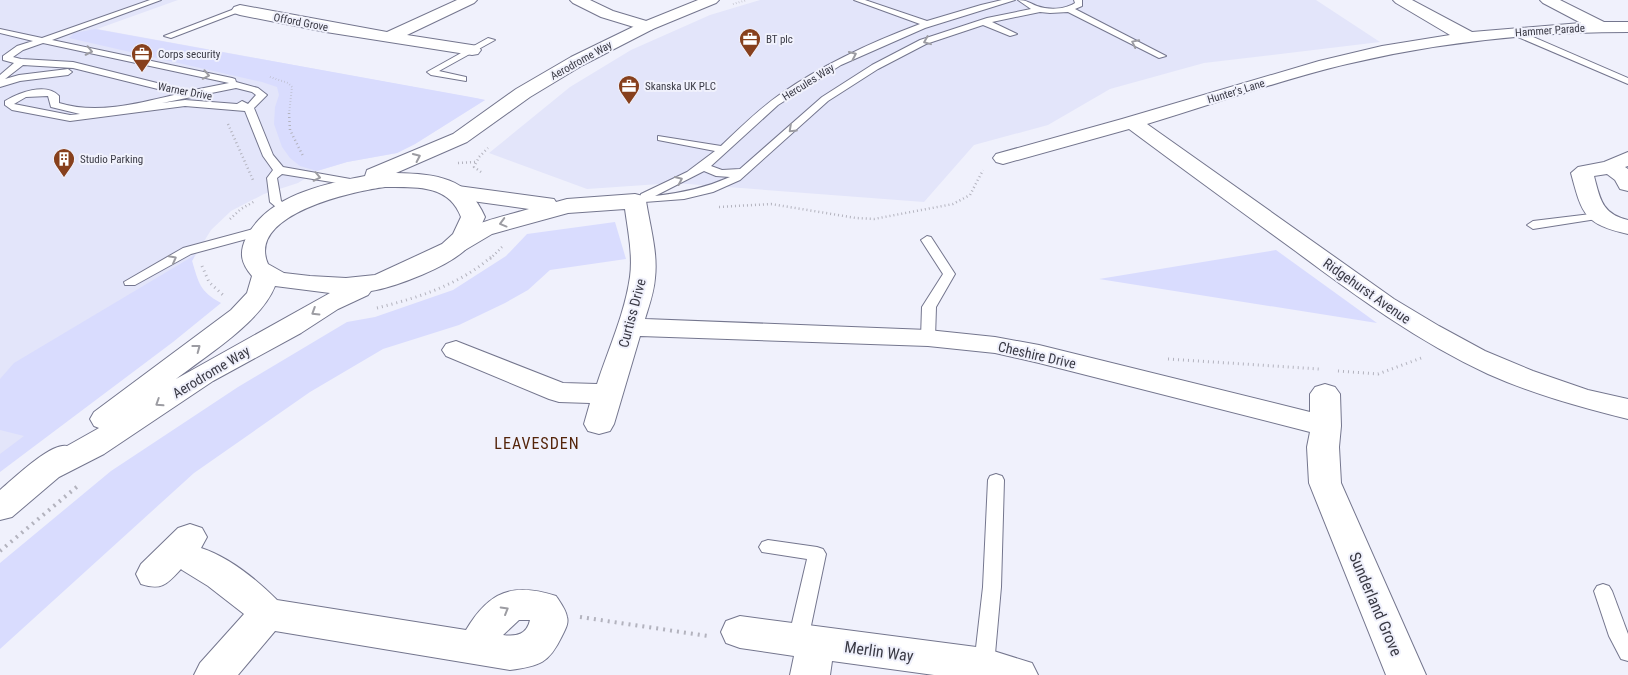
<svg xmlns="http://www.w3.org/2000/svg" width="1628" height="675" font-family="'Roboto Condensed',sans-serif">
  <rect width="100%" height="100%" fill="#f0f1fc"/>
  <g fill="#e3e5fa">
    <path d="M0,0H178L97,29L485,100L415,144L397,153L347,162L317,171L298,183L264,194L231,211L211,230L192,261L199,292L0,457Z"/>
    <path d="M760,0H1316L1380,42L1204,63L1110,89L1048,125L974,145L924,202L674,183L587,189L489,153L570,87L631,50L710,15Z"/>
  </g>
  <g fill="#d9dcfe">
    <path d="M95,29L476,98L485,100L415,144L397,153L347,162L317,171L300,166L290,158L282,147L274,124L275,107L279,95L277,87L262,82L69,38L74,33Z"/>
    <path d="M615,222L626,259L550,270L528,290L505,303L459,325L383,349L310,392L194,473L0,649V563L111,471L238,387L347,322L375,317L453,290L506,256L527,234Z"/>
    <path d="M1276,250L1377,323L1099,279Z"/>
    <path d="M195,255L192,261C199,283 199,291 221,303L173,342L0,472V454L24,436L0,430V379L14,363Z"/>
  </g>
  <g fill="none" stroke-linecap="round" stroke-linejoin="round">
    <g stroke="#74768e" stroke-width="2">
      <g id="service">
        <path d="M150,0H161L52,40L232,78L235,79L236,82L258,88L267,95L254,108L273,155L283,167L356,180L361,183L360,185L356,186L282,174L277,178L281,201L292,210L290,212H282L270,202L267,178L273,170L263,156L245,111L185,106L70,121L12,110L5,105V101C18,93 46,82 59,96V103C98,115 139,103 178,94L73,68L23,65L5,79L19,75L68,69L72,72L68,75L20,81L0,87V75L14,63L3,60V56L17,46L33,41L0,33V29L42,38ZM43,43L229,83L189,91L73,62L21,59L13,57L23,50ZM236,88L252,92L256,95L248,104L242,101L237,104L185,100L162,103ZM48,96L51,107L80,114L70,115L14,104L26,97Z"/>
        <path d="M854,0H865L927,21L981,5L1002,0H1015L925,28L841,65L778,105L711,166L722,170L740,169L822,97L872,65L920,40L987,18L1031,9L1018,0C1027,0 1029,3 1037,6C1048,10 1064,10 1075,3L1074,0H1082V6L1075,9L1166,56L1159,58L1068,12L1050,13L1040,12L992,22L1017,34L1010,36L983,25L926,44L878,69L828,101L740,180L713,192L684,199L631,203L629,201L631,199L640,197L641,194L687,172L715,151L658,140V136L721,146C740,128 760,108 782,93C824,64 872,42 920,24ZM704,171L716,176L730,177C705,188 682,193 655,196Z"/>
        <path d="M237,8L244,10L171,38L164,36Z"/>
        <path d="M1511,30H1517L1628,78V84L1511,34Z"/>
        <path d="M488,38L495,40L439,71L466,77V81L431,75L427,72Z"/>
        <path d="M1599,213L1603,214L1605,216L1603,218L1533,229L1527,225L1533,221Z"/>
        <path d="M261,227L265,228L267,231L265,234L191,254L135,285H125L124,282L183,248Z"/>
        <path d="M927,236L931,237L955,274L936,307L935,338L928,342L921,338L922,307L943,274L921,240Z"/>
        <path d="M996,474L1002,476L1004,480L1001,587L994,665L991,671L984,674L977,671L974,665L983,587L988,480L990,476Z"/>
        <path d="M768,540L817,547L823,549L826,554L808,640L805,646L798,648L791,646L788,640L807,559L762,552L759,547L762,542Z"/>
        <path d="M1603,584L1609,586L1612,591L1628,634V661L1621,659L1609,636L1594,591L1597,586Z"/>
      </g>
    </g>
    <g stroke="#74768e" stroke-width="2">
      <g id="minor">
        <path d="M457,0H477L474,3L407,35L478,46L481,50L478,54L472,55L326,32L240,15L234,13L232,10L234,7L240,5L387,32Z"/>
        <path d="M570,0H590L613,11L653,23L655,26L653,29L647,31L601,17L573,3Z"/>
        <path d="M1393,0H1412L1472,32L1581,23L1543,3L1540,0H1560L1604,22H1628V32C1533,32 1440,42 1347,64C1279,80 1214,104 1147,124L1394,299L1439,326L1485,351L1533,371L1588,390L1628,399V419C1580,407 1533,394 1488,374C1417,341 1356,296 1294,250C1239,210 1184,170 1129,129L1003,164L996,162L993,158L996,154L1122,119L1319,61L1382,46L1450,35L1396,3Z"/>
        <path d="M1628,152V166L1625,167L1628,169V191L1620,189L1615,180L1607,174L1594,176C1600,199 1602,214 1628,220V234C1584,224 1582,214 1571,173L1578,167L1604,162Z"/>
        <path d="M458,186L554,199L556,202L567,199L635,194L643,196L646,201C650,226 658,253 655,278C654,292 649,306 645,319L928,330L995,337L1039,345L1310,412V394L1315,387L1325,384L1335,387L1340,394L1341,426L1339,447L1341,483L1426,675H1386L1309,483L1307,447L1310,432L1039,363L995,353L928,346L640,336L614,424L610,431L599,434L588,431L584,424L590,403L559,402L549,399L446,356L442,350L446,344L456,341L563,383L597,384C608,350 625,313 630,277C633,255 628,231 625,209L568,213L492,234L465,250L456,252L447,250L444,245C458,225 506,216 529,209L450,198L447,193L450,188Z"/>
        <path d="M190,524L202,528L207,537L201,548C229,557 257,580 277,600L466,630C489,591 513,582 556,596C560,602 566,610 567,617C569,623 565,630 562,636C549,663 540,666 510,670L275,631L238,675H194L200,663L244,614L208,586L182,570L181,569C167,584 162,591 141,584L136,574L141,564L178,528ZM519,620H530C527,634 517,637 503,635Z"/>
        <path d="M740,616L984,648L1032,663L1038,675H934L832,661L830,675H790L794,656L740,648L726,643L721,632L726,621Z"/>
      </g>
    </g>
    <g stroke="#74768e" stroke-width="2">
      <path id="tertiary" d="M698,0H719L716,3L653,29L583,65L530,97L467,142L396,173C436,174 468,177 485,217C480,228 475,239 467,248C450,266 396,287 371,291L368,295L338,309L301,333L213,381L104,454L59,477L12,517L0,520V490C13,479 51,442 67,446L99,428L94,426L90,419L94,412L231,310L247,293L252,276C241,263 239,253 246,238C267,196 323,184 365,176L367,170L453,134L516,89L571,57L641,23ZM385,187C415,187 449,184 461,217L453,234L442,244L375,275L346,278L310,276L284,273L268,264C246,214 354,191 385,187ZM275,286L330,293L176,379C206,356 261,322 275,286Z"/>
    </g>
    <g stroke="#b3b3be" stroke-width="2" stroke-dasharray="0.5 2.5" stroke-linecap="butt">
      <path d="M733,4L747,0"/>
      <path d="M270,77L288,83L292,87L289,114"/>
    </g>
    <g stroke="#b3b3be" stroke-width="2.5" stroke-dasharray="1 3" stroke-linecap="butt">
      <path d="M289,113L290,130L303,156"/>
      <path d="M228,124L253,180"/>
      <path d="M458,163L475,162"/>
      <path d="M481,172L474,167L479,157L488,148"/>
      <path d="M719,207L771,204L856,218L874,219L953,204L970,195L983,170"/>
      <path d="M230,219L241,209L255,201"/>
      <path d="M490,259L502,247"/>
    </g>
    <g stroke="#b3b3be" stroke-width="3" stroke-dasharray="1 4" stroke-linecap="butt">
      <path d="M202,266L209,282L224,296"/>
      <path d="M377,308C417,298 459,285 491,257"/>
      <path d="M1168,359L1319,369"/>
      <path d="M1338,371L1378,374L1424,357"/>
    </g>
    <g stroke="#b3b3be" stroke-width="4" stroke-dasharray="2 5" stroke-linecap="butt">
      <path d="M0,551L79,485"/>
      <path d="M580,617L708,636"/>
    </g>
    <use href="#service" fill="#fff" fill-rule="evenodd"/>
    <use href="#minor" fill="#fff" fill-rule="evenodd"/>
    <use href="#tertiary" fill="#fff" fill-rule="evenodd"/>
  </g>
  <defs><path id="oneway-chevron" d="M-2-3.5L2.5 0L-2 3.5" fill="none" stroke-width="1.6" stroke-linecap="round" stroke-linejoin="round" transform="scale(1.25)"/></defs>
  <g stroke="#9c9ca2">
    <use href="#oneway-chevron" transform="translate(927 41) rotate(158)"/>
    <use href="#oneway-chevron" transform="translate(1135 43) rotate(-154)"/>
    <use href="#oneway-chevron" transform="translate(89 51) rotate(12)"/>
    <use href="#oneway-chevron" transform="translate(853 55) rotate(-25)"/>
    <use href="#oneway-chevron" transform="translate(206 75) rotate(11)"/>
    <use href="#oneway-chevron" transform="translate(792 129) rotate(137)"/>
    <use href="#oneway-chevron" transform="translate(417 157) rotate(-25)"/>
    <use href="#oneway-chevron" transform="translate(317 177) rotate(12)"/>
    <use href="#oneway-chevron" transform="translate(679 180) rotate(-24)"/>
    <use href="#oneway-chevron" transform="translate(503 223) rotate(165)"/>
    <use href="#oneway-chevron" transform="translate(173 259) rotate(-28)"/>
    <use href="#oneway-chevron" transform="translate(315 312) rotate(148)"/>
    <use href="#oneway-chevron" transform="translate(197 348) rotate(-37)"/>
    <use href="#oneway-chevron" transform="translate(159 403) rotate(147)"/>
    <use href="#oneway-chevron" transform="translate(505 610) rotate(-30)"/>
  </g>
  <defs>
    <g id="office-pin" transform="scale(1.125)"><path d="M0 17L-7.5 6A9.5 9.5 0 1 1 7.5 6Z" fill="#87401d" stroke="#f0f1fc"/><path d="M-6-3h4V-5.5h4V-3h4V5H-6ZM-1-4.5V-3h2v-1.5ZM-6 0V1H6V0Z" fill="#fff"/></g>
    <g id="building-pin" transform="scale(1.125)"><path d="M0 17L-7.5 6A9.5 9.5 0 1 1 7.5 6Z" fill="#87401d" stroke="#f0f1fc"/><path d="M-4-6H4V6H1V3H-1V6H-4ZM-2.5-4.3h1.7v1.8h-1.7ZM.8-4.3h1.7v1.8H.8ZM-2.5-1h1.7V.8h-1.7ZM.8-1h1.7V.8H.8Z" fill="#fff"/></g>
  </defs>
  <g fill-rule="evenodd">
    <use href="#office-pin" x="750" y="39"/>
    <use href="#office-pin" x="142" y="54"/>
    <use href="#office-pin" x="629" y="86"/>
    <use href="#building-pin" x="64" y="159"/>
  </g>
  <g text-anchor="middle" stroke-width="4" stroke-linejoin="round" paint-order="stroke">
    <g font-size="11" fill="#3a3a45" stroke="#f0f1fc">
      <text transform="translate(301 22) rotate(11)" y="4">Offord Grove</text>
      <text transform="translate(1550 30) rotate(-4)" y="4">Hammer Parade</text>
      <text transform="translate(581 60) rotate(-29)" y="4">Aerodrome Way</text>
      <text transform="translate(808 82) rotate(-32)" y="4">Hercules Way</text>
      <text transform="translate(185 91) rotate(11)" y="4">Warner Drive</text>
      <text transform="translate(1236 91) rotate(-17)" y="4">Hunter's Lane</text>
    </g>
    <g font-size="11" fill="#3a3a45" stroke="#f0f1fc" text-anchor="start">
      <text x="766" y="43">BT plc</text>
      <text x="158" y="58">Corps security</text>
      <text x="645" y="90">Skanska UK PLC</text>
      <text x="80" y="163">Studio Parking</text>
    </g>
    <g font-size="14" fill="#3a3a45" stroke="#f0f1fc">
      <text transform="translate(1367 291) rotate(35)" y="5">Ridgehurst Avenue</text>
      <text transform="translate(632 313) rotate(-75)" y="5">Curtiss Drive</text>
      <text transform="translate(1037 355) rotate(13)" y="5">Cheshire Drive</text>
      <text transform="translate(211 372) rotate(-31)" y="5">Aerodrome Way</text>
    </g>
    <g font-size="16" letter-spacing="1" fill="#54240a" stroke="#f0f1fc">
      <text x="537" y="449">LEAVESDEN</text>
    </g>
    <g font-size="16" fill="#3a3a45" stroke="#f0f1fc">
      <text transform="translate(1376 604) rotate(67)" y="6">Sunderland Grove</text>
      <text transform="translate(879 651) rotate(8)" y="6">Merlin Way</text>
    </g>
  </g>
</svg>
